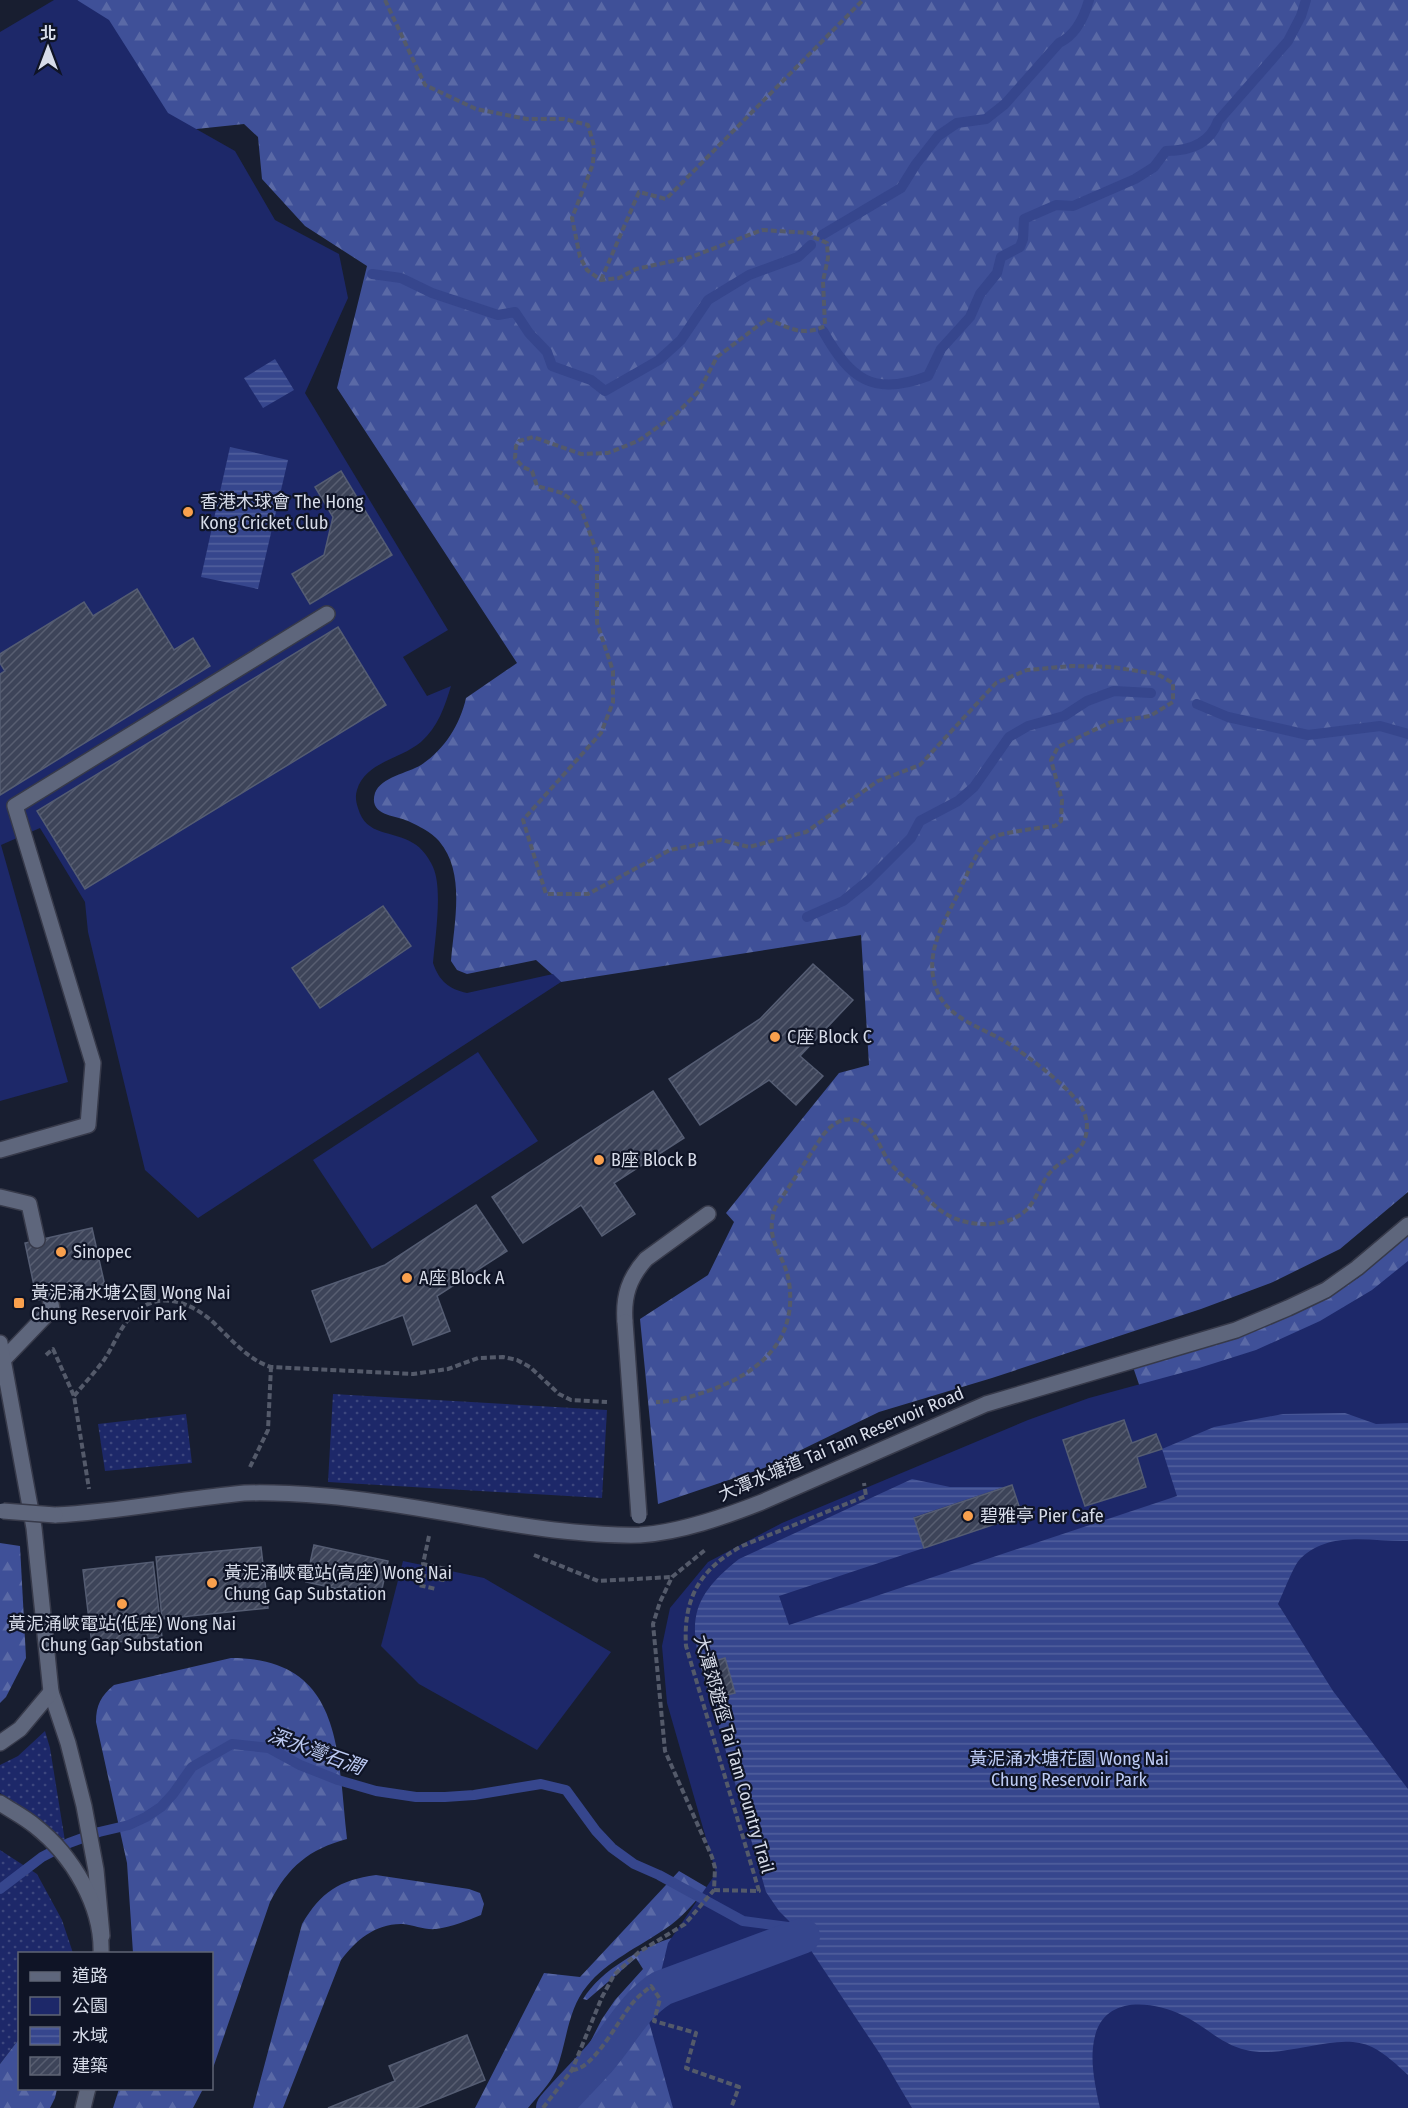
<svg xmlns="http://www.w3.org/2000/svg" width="1408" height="2108" font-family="'Fira Sans Condensed','Noto Sans TC',sans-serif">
  <defs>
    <pattern id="grass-dots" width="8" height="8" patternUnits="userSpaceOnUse" patternTransform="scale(1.5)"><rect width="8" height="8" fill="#1d2869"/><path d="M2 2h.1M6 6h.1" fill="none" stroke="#3d477e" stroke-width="1.8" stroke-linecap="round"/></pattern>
    <pattern id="forest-firs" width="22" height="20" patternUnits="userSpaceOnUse" patternTransform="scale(1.5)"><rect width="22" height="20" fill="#3f5098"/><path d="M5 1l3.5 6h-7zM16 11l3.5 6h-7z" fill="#5a69a6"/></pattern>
    <pattern id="water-rules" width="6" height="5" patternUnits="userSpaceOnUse" patternTransform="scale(1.5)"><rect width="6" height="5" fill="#36468d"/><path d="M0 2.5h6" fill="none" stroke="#52609d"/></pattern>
    <pattern id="building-hatch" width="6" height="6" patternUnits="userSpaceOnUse" patternTransform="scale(1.5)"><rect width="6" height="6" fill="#3d4459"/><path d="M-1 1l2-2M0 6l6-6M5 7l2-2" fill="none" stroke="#585e71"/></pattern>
  </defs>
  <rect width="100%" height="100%" fill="#181e30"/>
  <g fill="url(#grass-dots)">
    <path d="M333,1394L607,1410L602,1498L328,1482Z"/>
    <path d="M186,1414L192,1463L105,1471L98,1424Z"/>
    <path d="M45,1731L50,1748L65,1841L45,1823L0,1793V1765L18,1756Z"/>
    <path d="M0,1850L37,1874L62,1920L73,1953L20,1954L19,2039L0,2064Z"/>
  </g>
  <g fill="url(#forest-firs)">
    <path d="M77,0H1408V1192L1340,1249L1273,1282L1201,1309L992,1378L879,1412L764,1468L658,1504L640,1319L708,1275L734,1222L726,1213L839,1073L869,1065L861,935L561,982L536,960L467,974L457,970L451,961C454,922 466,873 439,841C431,832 419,826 408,821C396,815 368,816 375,793C381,777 408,773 421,765C444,750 460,725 466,698L517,663L337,388L367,266L305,226L262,179L258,137L244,124L168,132Z"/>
    <path d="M1408,1235V1423L1156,1434L1133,1367L1287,1312L1358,1278Z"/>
    <path d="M0,1543L20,1546L26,1658L6,1697L0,1703Z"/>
    <path d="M231,1658C345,1658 337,1755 347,1839C309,1849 288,1867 270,1902L212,2071V1954L133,1953L127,1863L96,1722C96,1705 101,1696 114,1685Z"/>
    <path d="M679,1871L708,1888C694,1902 682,1918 665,1929C639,1947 607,1961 587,1986C567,2010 567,2043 556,2071C550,2084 537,2097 528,2108H475L544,1973L580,1977Z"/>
    <path d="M376,1875L469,1889L480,1893L484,1904L481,1915C466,1921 452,1927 436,1929C424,1930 414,1925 403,1924C376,1923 356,1940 341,1960L283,2108H253L302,1924C321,1892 339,1880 376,1875Z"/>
    <path d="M674,1937L912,2108H544L578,2066L602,2019L615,2000L643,1969L636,1958L587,2000L583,1999C602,1969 641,1948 674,1937Z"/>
    <path d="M19,2039L20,2088L57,2089L55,2098L50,2108H0V2064Z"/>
    <path d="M119,2089V2088L203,2089L193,2108H113Z"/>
  </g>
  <g fill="#1d2869">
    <path d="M54,0H77L109,20L168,113L235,151L275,220L339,254L348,298L305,393L448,630L403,657L427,696L451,686C445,706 438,727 421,742C401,759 365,762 357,790C355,796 356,802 358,808C366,837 393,830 413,843C422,848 429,858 433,867C443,889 435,938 433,963C439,981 449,989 467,993L553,974L561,982L198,1218L145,1170L88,932L85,902L40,828L1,845L68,1082L0,1101V32Z"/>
    <path d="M478,1052L538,1141L372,1249L313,1160Z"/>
    <path d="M1408,1261V2108H673L649,2022L668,1943L716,1873L667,1703L662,1646L670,1608L708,1562L782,1523L1028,1420L1089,1398L1196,1369L1256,1350L1320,1321L1372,1290Z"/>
    <path d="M403,1561L484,1578L611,1652L537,1750L419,1684L381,1646Z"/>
  </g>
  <g fill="url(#water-rules)">
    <path d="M275,359L294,390L263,408L244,378Z"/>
    <path d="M230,447L288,460L258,589L201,577Z"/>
    <path d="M1345,1413L1376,1424L1408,1423V1541C1372,1542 1331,1530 1301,1558C1294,1564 1283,1594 1278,1604L1333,1691L1408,1789V2075C1397,2065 1386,2054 1372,2047C1338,2030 1285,2060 1246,2050C1222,2045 1204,2025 1182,2015C1153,2001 1105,1995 1095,2036C1089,2059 1095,2085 1100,2108H912L880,2054L796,1928L779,1911L766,1892L711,1699L735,1692L725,1659L701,1665C686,1614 699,1591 739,1559L912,1479L950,1487H1004L914,1517L924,1548L779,1596L789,1625L1177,1496L1162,1449L1214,1427L1283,1414Z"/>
  </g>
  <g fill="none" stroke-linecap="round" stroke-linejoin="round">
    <g stroke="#36468d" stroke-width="10">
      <path d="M822,235L901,188L916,164L938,136L957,123L986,119L1005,104L1059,43C1076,35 1084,18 1089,0"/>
      <path d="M372,274L401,278L432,293L498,315L515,312L529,333L547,352L552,366L591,380L605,391L659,360L681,340L708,300L749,275L798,257L811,245"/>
      <path d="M823,331C850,379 873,397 928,376L941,349L970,317L980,294L997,273L1001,257L1020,247L1023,239L1024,219L1056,205L1073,206L1135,179L1154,167L1166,151C1189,151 1210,144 1218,121L1288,41L1301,16L1306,0"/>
      <path d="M1197,704L1228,717L1308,735L1380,726L1408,734"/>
      <path d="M807,917L843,901L868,881L911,838L920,821L958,801L974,787L1009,737L1028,726L1064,716L1087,701L1114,691L1151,693"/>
      <path d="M0,1889L42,1857L69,1843L99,1832L129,1825L146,1817L161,1807L173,1794L192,1767L232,1744L269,1748L300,1765L338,1780L376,1791L416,1797H445L474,1795L541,1784L566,1790L596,1831L612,1848L634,1864L659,1875L743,1921L796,1928"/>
    </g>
    <path stroke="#36468d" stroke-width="36" d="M554,2108C568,2091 584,2076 599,2059C620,2035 634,2005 662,1988L802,1936"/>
  </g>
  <g fill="url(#building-hatch)" stroke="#555d73" stroke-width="1.5">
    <path d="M341,471L392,555L310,604L292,574L324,555L333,517L315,487Z"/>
    <path d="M137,589L174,650L193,638L210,666L0,795V674L5,671L0,663V654L84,602L93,616Z"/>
    <path d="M338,627L386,705L85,889L37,811Z"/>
    <path d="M383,906L411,946L320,1008L292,968Z"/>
    <path d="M813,964L853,1000L800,1056L823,1076L796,1105L769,1080L700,1125L669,1079L760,1019Z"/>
    <path d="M653,1091L684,1138L614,1183L635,1214L602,1236L581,1205L523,1243L492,1197Z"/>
    <path d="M476,1205L507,1251L437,1296L450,1331L413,1345L403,1315L331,1342L312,1291L385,1265Z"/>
    <path d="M92,1228L105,1286L37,1300L25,1243Z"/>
    <path d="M1124,1420L1132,1443L1156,1434L1162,1449L1137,1457L1146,1487L1085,1506L1063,1440Z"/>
    <path d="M1012,1485L1022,1515L924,1548L914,1518Z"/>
    <path d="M314,1545L388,1561L380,1598L306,1582Z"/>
    <path d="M261,1547L268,1608L162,1619L156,1557Z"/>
    <path d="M153,1562L162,1637L92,1645L83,1570Z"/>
    <path d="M725,1658L735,1693L711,1699L701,1665Z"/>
    <path d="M467,2035L485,2080L416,2108H328L395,2081L389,2066Z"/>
  </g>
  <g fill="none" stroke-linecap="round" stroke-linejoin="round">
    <g stroke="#373a4a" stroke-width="18">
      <g id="service">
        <path d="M0,1150L88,1125L93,1063L15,806L327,614"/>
        <path d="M0,1197L29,1204L37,1240"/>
        <path d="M625,1322C623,1296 629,1278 646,1259L708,1214"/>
        <path d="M4,1359L52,1309L50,1298"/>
      </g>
    </g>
    <g stroke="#373a4a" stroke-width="18">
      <path id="minor" d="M55,1515C116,1512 175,1500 235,1494C260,1491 300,1494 326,1496C402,1502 478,1521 554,1530C582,1533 611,1536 640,1535C681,1532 724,1517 762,1502L986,1404L1236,1330L1288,1308L1326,1290L1357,1268L1408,1225"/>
    </g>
    <g stroke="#373a4a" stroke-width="18">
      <g id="secondary">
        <path d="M0,1343L34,1528L51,1692L68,1743L84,1806L96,1870L102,1936"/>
        <path d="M0,1743L20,1729L51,1692"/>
        <path d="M0,1803C12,1811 24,1817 35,1826C72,1855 103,1906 101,1954"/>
        <path d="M83,2108L88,2088"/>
      </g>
    </g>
    <g stroke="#545a6a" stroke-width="4" stroke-dasharray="6 3" stroke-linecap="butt">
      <path d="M385,0L425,85L476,109L527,119H564L588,125L594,146L593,164L572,218L580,257L587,270L601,280L619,278L636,269L691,257L762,230L810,233L813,237L827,243L828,258L823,281L825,326C801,337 791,328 767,319L717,357L699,391L675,415L638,441L608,453L581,454L533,437L519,441L516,446L515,458L523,467L532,471L537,486L562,493L580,506L597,553V623L613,671V702L601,733L523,820L546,894H588L670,850L721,840L749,847L806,832L878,781L920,765L996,683L1027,670L1072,666L1112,667L1157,674L1173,683V702L1150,716L1111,722L1058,747L1051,760L1062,800L1061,821L1055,826C1044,827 1000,833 993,837C977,846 966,878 958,894C943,924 924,954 936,988C946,1018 981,1027 1006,1042C1025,1054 1074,1090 1083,1110C1088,1120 1088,1132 1084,1141C1077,1157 1058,1161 1048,1175C1039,1187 1036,1202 1024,1212C1003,1229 968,1227 946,1214C935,1208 926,1196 916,1187C907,1179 897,1172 890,1163C881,1151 877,1134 865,1125C850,1113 834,1121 823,1135L775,1208C764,1242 784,1252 789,1282C798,1342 757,1375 705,1392C690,1397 673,1402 656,1402"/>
      <path d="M601,280L639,192L666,199L863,0"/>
      <path d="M46,1355L53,1349L74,1396L89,1489"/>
      <path d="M74,1396C84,1384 95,1372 104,1360C113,1347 118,1332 128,1320C153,1289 187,1299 213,1322C231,1339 248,1360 271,1367L413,1374L448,1369L478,1358L503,1357L517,1360L530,1367L559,1394L571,1400L607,1402"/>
      <path d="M250,1467L268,1430L271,1367"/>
      <path d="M429,1536L423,1564L446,1569L443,1580L420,1575L418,1585L436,1589"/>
      <path d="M534,1555L598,1581L672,1577"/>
      <path d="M714,1890L759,1891L686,1646C683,1598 700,1569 742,1546L866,1496L864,1483"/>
      <path d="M572,2070C593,2070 618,2021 631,2005C636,1998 644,1992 651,1986L660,1999L654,2021L696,2033L686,2068L739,2087L731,2108"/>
      <path d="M543,2108L572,2070L602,1997L614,1975L639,1952L685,1924L714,1890L715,1868L712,1857L665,1751L653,1624L660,1602L672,1577L705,1550"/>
    </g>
    <use href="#service" stroke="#5e667c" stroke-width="15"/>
    <use href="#minor" stroke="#5e667c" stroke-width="15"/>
    <use href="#secondary" stroke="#5e667c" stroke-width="15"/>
    <g stroke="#373a4a" stroke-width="18" stroke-linecap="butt">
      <path id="service-bridge" d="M625,1322L639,1516"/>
    </g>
    <g stroke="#373a4a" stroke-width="18" stroke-linecap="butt">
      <path id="minor-bridge" d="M3,1511L55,1515"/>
    </g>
    <use href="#service-bridge" stroke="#5e667c" stroke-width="15"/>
    <use href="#minor-bridge" stroke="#5e667c" stroke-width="15"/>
  </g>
  <g fill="#f9a04d" stroke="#0f1426" stroke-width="2">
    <circle cx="188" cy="512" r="6"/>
    <circle cx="775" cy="1037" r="6"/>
    <circle cx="599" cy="1160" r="6"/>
    <circle cx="61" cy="1252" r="6"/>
    <circle cx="407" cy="1278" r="6"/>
    <rect x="13" y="1297" width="12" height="12" rx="3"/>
    <circle cx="968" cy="1516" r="6"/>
    <circle cx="212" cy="1583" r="6"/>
    <circle cx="122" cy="1604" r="6"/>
  </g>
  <g text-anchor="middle" stroke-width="4.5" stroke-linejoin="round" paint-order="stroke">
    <g font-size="18" fill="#d7dce9" stroke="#0f1426" text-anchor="start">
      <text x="200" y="508">香港木球會 The Hong<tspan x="200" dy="21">Kong Cricket Club</tspan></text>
      <text x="787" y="1043">C座 Block C</text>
      <text x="611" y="1166">B座 Block B</text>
      <text x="73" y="1258">Sinopec</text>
      <text x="419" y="1284">A座 Block A</text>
      <text x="31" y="1299">黃泥涌水塘公園 Wong Nai<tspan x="31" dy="21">Chung Reservoir Park</tspan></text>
      <text x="980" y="1522">碧雅亭 Pier Cafe</text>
      <text x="224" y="1579">黃泥涌峽電站(高座) Wong Nai<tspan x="224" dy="21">Chung Gap Substation</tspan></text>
      <text x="122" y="1630" text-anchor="middle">黃泥涌峽電站(低座) Wong Nai<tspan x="122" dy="21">Chung Gap Substation</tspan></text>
    </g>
    <g font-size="18" fill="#d7dce9" stroke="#0f1426">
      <text transform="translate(841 1444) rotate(-23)" y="6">大潭水塘道 Tai Tam Reservoir Road</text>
      <text transform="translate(734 1754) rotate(74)" y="6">大潭郊遊徑 Tai Tam Country Trail</text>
    </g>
    <g font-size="18" fill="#beccf5" stroke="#0f1426">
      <text x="1069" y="1765">黃泥涌水塘花園 Wong Nai<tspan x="1069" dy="21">Chung Reservoir Park</tspan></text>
    </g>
    <g font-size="20" font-style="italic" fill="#bccaf3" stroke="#0f1426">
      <text transform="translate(316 1751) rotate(20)" y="7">深水灣石澗</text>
    </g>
  </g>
  <rect x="18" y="1952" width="195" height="138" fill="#0f1426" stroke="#5f6474" stroke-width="1.5"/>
  <rect x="30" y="1972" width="30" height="9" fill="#5e667c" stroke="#5f6474" stroke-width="1.5"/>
  <text x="72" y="1982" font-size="18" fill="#d7dce9">道路</text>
  <rect x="30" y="1997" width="30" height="18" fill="#1d2869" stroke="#5f6474" stroke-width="1.5"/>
  <text x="72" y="2012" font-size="18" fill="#d7dce9">公園</text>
  <rect x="30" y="2027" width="30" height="18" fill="url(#water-rules)" stroke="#5f6474" stroke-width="1.5"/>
  <text x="72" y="2042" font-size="18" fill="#d7dce9">水域</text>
  <rect x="30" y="2057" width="30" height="18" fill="url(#building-hatch)" stroke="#5f6474" stroke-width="1.5"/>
  <text x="72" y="2072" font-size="18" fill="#d7dce9">建築</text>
  <g transform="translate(48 48)" stroke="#0f1426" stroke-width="4.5" paint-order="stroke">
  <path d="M0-4.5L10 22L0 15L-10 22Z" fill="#d7dce9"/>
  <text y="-9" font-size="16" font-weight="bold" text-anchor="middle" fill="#d7dce9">北</text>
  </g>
</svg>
